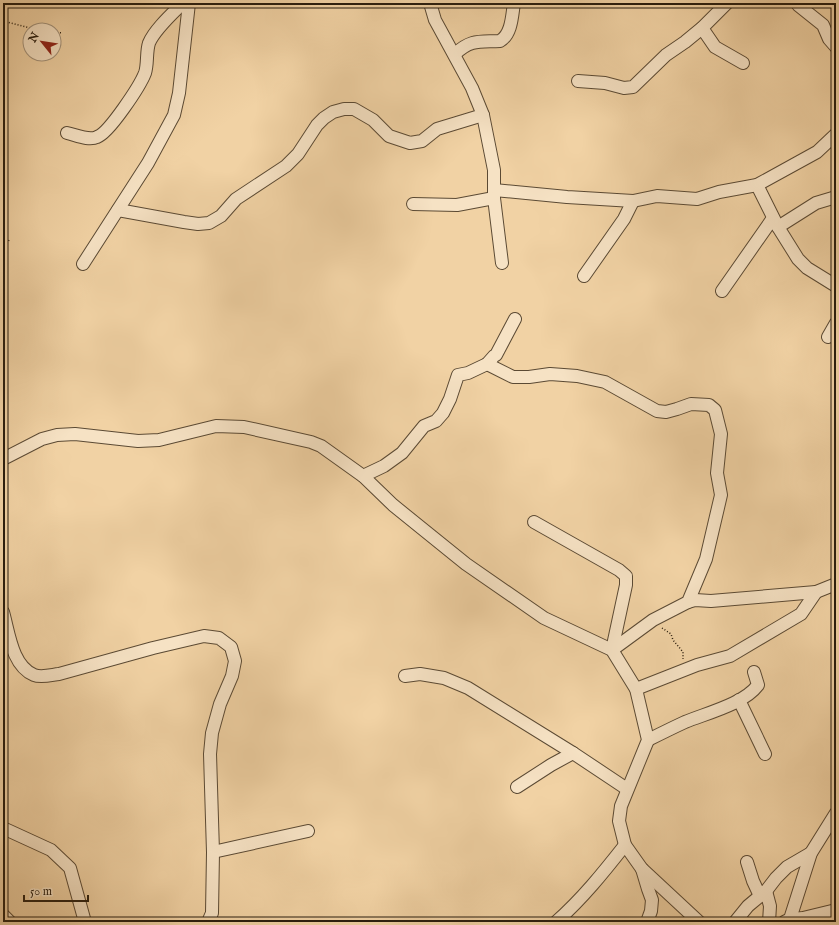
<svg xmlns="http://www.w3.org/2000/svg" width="839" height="925" font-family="'IM FELL English',serif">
  <rect width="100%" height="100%" fill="#f1d2a4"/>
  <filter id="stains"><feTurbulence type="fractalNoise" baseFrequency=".005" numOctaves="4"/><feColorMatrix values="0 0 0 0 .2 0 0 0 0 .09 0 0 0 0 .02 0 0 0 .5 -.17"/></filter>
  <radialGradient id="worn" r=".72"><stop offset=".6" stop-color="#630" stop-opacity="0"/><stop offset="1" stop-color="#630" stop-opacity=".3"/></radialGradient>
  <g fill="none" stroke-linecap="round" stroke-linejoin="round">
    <g stroke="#5b4a34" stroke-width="14">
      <g id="minor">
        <path d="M430,3L435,20L472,88L483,115L494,170V198L502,263"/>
        <path d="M798,5L823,25L829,39L836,47"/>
        <path d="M702,28L715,47L743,63"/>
        <path d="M455,54C471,39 479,42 500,41C512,34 512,15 514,3"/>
        <path d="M578,81L605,83L624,88L633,87L666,55L685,42L702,28L727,3"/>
        <path d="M67,133C76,135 89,141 97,137C109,133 140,86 145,73C148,64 146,52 149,43C155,29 173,13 183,3"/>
        <path d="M757,185L778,227L798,259L807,268L836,286"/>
        <path d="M494,190L567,197L633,201L657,196L697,199L719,192L757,185L817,152L836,134"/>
        <path d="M413,204L457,205L494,198"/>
        <path d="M118,210L184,222L198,224L209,223L221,216L236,199L286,166L298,154L317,125L324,118L333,112L344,109H354L373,120L389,136L410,143L422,141L437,129L483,115"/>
        <path d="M778,227L816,203L836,197"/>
        <path d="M83,264L148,163L174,115L179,93L189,3"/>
        <path d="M584,276L624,219L633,201"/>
        <path d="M722,291L773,218"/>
        <path d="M828,337L836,323"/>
        <path d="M487,364L513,377H529L550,374L577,376L605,382L657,411L666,412L677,409L691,404L709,405L715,410L721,434L717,473L721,495L706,559L688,602L653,620L612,650"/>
        <path d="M3,459L42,439L57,435L75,434L138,441L159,440L216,426L244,427L311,442L321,446L363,476L393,505L466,564L544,618L612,650L636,689L648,740L621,806L619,821L625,845L642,869L699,922"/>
        <path d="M363,476L384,466L402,453L424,426L436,421L443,413L450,399L458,375L468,373L487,364L494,356L496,355L515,319"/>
        <path d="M534,522L619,570L626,576V585L612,650"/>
        <path d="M688,602L695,600L711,601L816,592L836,584"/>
        <path d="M3,612C9,633 12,666 34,675C41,678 51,675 59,674L153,648L204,636L219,638L231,647L235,661L232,676L220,704L212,733L210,754L213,852L212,913L208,922"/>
        <path d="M405,676L420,674L444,678L468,688L573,753L627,789"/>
        <path d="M636,689L697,665L730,656L801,614L816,592"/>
        <path d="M739,700L765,754"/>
        <path d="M648,740C660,734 672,728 685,722C707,713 744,704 758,685L754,672"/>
        <path d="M517,787L551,765L573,753"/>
        <path d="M3,828L51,850L70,868L85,922"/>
        <path d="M213,852L308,831"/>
        <path d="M747,862L753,881L760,896"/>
        <path d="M642,869L648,889L652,900L651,911L647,922"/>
        <path d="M766,891L770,906L769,922"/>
        <path d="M3,915L10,922"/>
        <path d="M790,919L803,918L836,910"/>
        <path d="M556,922C582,899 603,873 625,845"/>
        <path d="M735,922L748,906L766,891L776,878L787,867L811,853"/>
        <path d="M784,922L790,919L811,853L836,813"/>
      </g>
    </g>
    <g stroke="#291d0e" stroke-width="1.5" stroke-dasharray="1 2" stroke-linecap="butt">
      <path d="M3,21L38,30"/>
      <path d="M54,32L62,33"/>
      <path d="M3,248L10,239"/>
      <path d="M662,628L671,634L673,640L683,652V659"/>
    </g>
    <use href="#minor" stroke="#f6e2c4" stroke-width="12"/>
  </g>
  <rect width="839" height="925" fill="none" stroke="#f1d2a4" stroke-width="16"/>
  <rect x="4" y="4" width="831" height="917" fill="none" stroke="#291d0e" stroke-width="2"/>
  <rect x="8" y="8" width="823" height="909" fill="none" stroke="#291d0e"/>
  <g transform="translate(42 42) rotate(300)"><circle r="19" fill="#f6e2c4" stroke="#a4937b"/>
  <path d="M0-3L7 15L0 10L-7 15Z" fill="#8f2418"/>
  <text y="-6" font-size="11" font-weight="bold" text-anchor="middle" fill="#291d0e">N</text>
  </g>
  <path d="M24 895v6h64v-6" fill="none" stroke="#291d0e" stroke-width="2"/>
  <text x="30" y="895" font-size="12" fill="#291d0e" stroke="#f6e2c4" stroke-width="3" paint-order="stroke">50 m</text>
  <rect width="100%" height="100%" filter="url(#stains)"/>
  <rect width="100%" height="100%" fill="url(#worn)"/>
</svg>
